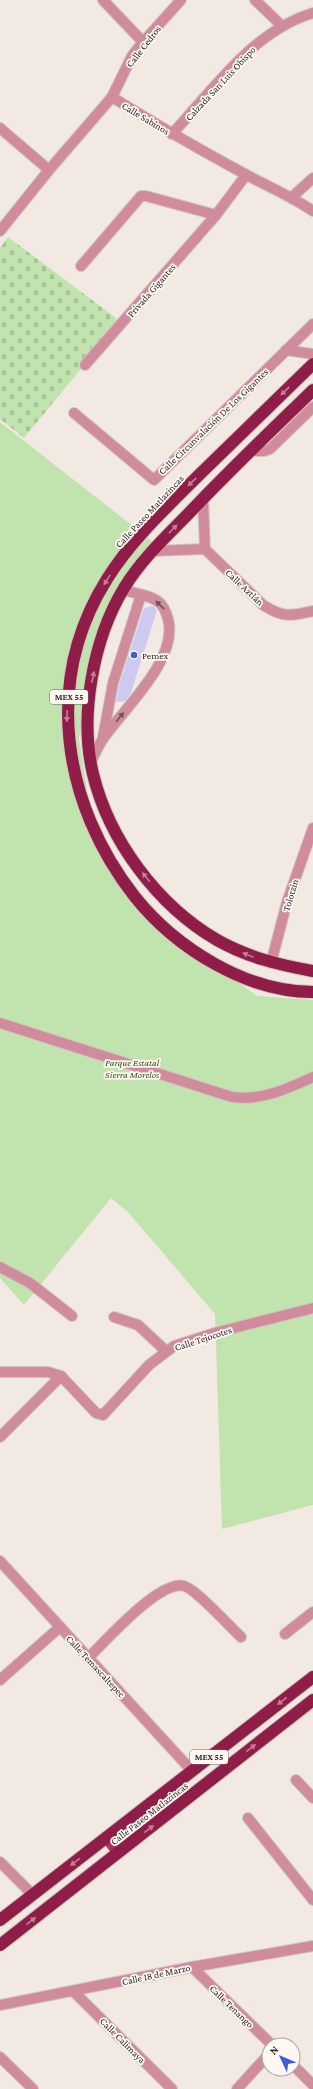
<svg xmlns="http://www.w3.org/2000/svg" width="313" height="2089" font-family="'Crimson Pro',serif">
  <defs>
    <pattern id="cemetery-stones" width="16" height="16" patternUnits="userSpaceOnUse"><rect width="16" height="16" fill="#c1e3ae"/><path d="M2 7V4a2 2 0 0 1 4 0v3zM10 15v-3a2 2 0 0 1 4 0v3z" fill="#a6c396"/></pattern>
  </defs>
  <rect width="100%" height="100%" fill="#f3e9e3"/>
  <path fill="url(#cemetery-stones)" d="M8,237L120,321L24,438L0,419V248Z"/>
  <path fill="#c1e3ae" d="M0,422L157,545L120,595L96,647L79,739L92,822L148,915L257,996L313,1000V1505L222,1529L215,1314L128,1212L111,1198L24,1305L0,1278Z"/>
  <path fill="#cdcaf0" d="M153,606L157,610L131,693L125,701L116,702L119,685L144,608Z"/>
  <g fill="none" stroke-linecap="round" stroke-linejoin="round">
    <g stroke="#cfc6c1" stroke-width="12">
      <g id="minor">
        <path d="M103,0L143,42"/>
        <path d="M255,0L281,25"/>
        <path d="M112,97C155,124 199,149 243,173C267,186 291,196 313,211"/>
        <path d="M0,128L49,170"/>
        <path d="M172,134C213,90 254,30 313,13"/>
        <path d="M292,197L313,178"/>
        <path d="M0,231L49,170L112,97L132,56L143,42L181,0"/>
        <path d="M81,266L141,196H146L216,215"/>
        <path d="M286,350L313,354"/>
        <path d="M85,365L216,215L246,175"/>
        <path d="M74,413L154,480L313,324"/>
        <path d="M251,451H264L270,449L313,407"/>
        <path d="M203,499L205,549L263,605C283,618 291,616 313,611"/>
        <path d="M153,551L205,549"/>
        <path d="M103,737L113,683L141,595"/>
        <path d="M91,761C95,754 98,746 103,739C123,709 179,660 168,619C166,613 165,608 160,603C151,595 134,593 123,590"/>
        <path d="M271,963L287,902L313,828"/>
        <path d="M0,1023L232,1097C261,1101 287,1089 313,1077"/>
        <path d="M0,1267L30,1283L72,1316"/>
        <path d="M114,1317L138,1325L166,1351"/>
        <path d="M0,1372H48L61,1376L96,1413L103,1415L149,1365L174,1346L218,1332L313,1308"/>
        <path d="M0,1437L61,1376"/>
        <path d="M0,1561L192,1771"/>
        <path d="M285,1634L313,1612"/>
        <path d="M88,1658C106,1641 159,1580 184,1586C196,1589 230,1627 241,1637"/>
        <path d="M0,1680L60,1627"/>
        <path d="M296,1780L313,1798"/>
        <path d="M248,1818L313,1900"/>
        <path d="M0,1862L32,1894"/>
        <path d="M192,1967L272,2045"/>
        <path d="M74,1992L172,2089"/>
        <path d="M0,2005L192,1967L313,1946"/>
        <path d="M0,2057L33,2089"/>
        <path d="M293,2065L313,2085"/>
        <path d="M237,2089L269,2054"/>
      </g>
    </g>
    <g stroke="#cfc6c1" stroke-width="12">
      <path id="major" d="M106,1838L118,1853"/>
    </g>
    <g stroke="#cfc6c1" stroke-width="14">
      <g id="highway">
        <path d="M313,364C275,401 238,437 200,474C167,507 132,539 107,579C43,681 62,804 135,897C176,948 246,992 313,992"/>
        <path d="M313,390C273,429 232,468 193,509C169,534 142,558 124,588C93,639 79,716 93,774C109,840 157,905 217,940C247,957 279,965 313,971"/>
        <path d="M0,1920L313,1677"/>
        <path d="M0,1945L313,1700"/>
      </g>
    </g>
    <use href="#minor" stroke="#d08c9d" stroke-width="10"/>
    <use href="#major" stroke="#ac325c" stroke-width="10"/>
    <use href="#highway" stroke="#8f1d48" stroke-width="12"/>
  </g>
  <defs><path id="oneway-solid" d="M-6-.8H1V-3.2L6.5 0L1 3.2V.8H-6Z"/></defs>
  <g fill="#c17f94">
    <use href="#oneway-solid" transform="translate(285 391) rotate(136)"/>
    <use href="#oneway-solid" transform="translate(192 482) rotate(136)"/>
    <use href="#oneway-solid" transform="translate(173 529) rotate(-46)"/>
    <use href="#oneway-solid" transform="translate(107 580) rotate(122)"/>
    <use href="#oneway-solid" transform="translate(93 677) rotate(-79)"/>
    <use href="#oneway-solid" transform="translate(67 716) rotate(92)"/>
    <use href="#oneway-solid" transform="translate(146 877) rotate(-129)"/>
    <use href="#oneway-solid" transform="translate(248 955) rotate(-158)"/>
    <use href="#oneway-solid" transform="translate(282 1701) rotate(142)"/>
    <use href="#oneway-solid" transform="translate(251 1748) rotate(-38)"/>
    <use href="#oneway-solid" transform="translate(149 1829) rotate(-38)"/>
    <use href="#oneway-solid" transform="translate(75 1862) rotate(142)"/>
    <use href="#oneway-solid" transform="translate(31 1921) rotate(-38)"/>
  </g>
  <g fill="#6e5056">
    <use href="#oneway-solid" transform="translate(160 605) rotate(-136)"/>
    <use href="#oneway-solid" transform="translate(120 717) rotate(-51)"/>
  </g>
  <circle fill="#3e5fd1" stroke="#fff7f2" stroke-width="1.5" cx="134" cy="655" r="4"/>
  <g text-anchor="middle" stroke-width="3.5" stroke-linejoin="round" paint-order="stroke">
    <g fill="#fff7f2" stroke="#6b6663" stroke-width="1">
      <rect x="50" y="690" width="38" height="14" rx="3"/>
      <rect x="190" y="1750" width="38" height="14" rx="3"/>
    </g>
    <g font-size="9" font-weight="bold" fill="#2c2826">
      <text x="69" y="700">MEX 55</text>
      <text x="209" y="1760">MEX 55</text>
    </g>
    <g font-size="10" fill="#2c2826" stroke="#fff7f2">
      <text transform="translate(143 46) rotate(-52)" y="4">Calle Cedros</text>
      <text transform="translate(220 83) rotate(-47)" y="4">Calzada San Luis Obispo</text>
      <text transform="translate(146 118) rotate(31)" y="4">Calle Sabinos</text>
      <text transform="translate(151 290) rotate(-49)" y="4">Privada Gigantes</text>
      <text transform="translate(213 421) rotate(-44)" y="4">Calle Circunvalación De Los Gigantes</text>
      <text transform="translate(149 511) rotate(-47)" y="4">Calle Paseo Matlazincas</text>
      <text transform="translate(245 587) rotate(43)" y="4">Calle Aztlán</text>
      <text transform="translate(290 895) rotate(-73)" y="4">Tolotzin</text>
      <text transform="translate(203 1338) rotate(-18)" y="4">Calle Tejocotes</text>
      <text transform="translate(96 1666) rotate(47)" y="4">Calle Temascaltepec</text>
      <text transform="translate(149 1813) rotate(-38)" y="4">Calle Paseo Matlazincas</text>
      <text transform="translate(156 1974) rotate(-12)" y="4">Calle 18 de Marzo</text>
      <text transform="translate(232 2006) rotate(44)" y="4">Calle Tenango</text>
      <text transform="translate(123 2040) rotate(45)" y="4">Calle Calimaya</text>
    </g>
    <g font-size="10" fill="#2c2826" stroke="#fff7f2" text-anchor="start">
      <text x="142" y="659">Pemex</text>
    </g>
    <g font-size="10" font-style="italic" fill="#33551a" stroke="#fff7f2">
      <text x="132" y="1066">Parque Estatal<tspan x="132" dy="12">Sierra Morelos</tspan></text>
    </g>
  </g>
  <g transform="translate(281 2057) rotate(314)"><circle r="19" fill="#fff7f2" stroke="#aba4a0"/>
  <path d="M0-3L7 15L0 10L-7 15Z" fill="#3e5fd1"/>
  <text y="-6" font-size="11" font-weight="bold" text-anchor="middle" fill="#2c2826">N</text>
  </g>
</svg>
